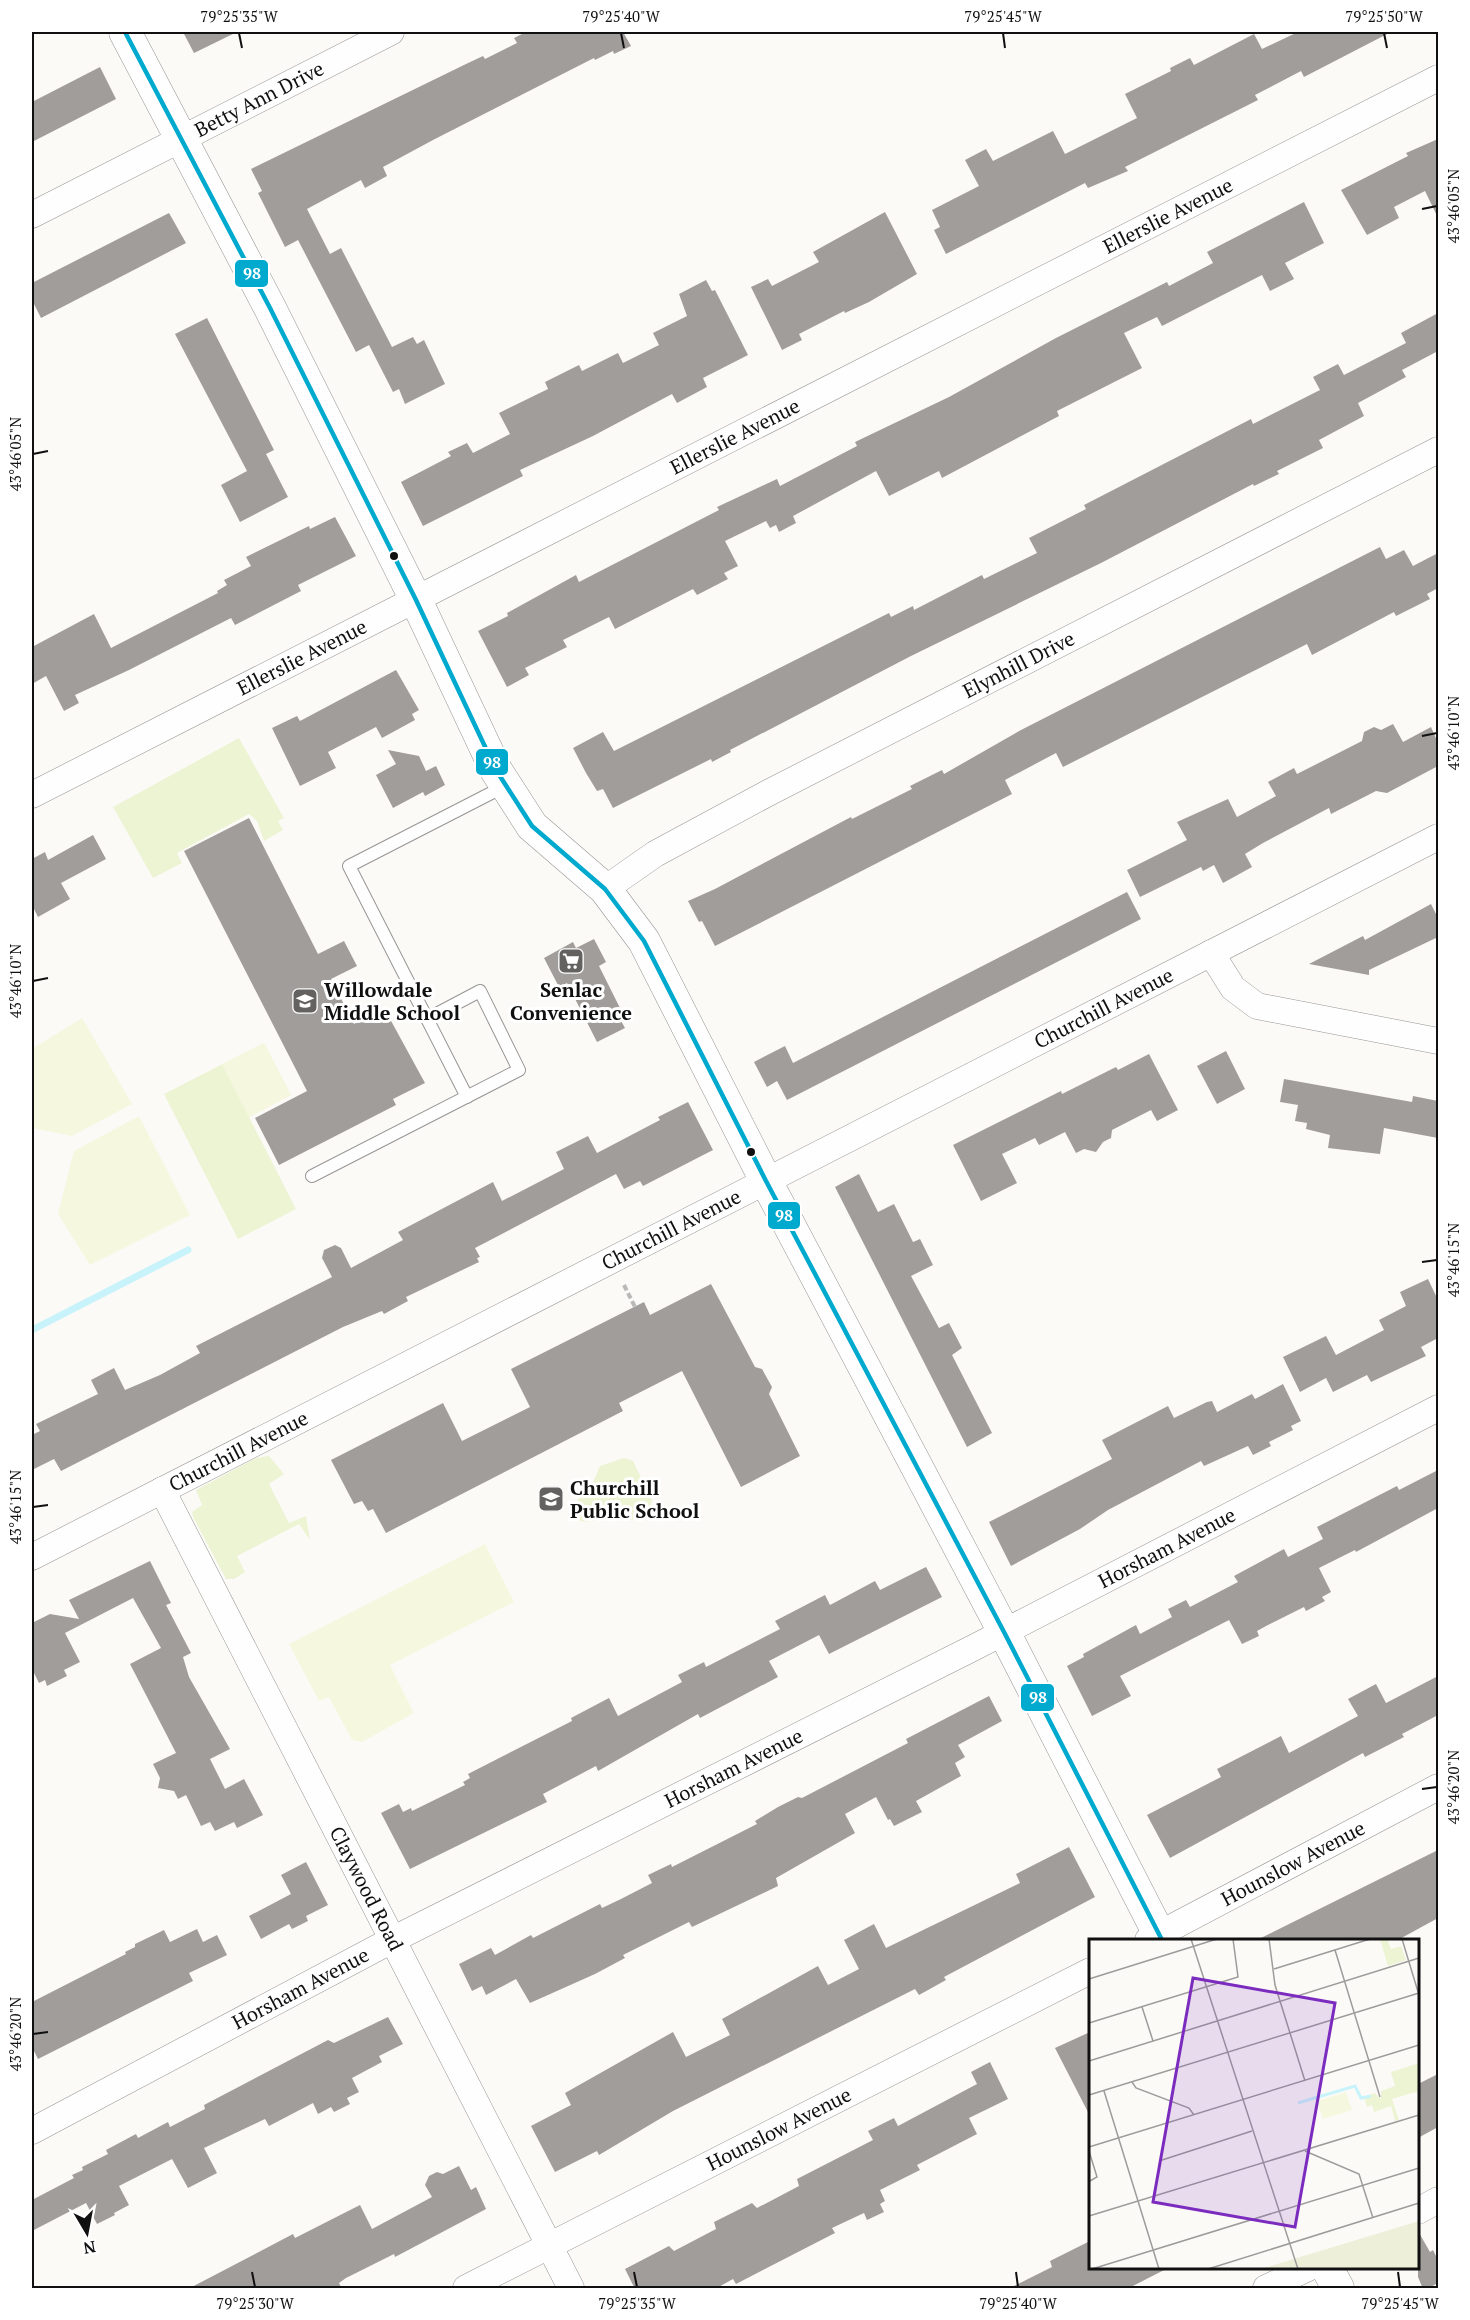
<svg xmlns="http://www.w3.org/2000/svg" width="1470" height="2320" font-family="'PT Serif',serif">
  <rect width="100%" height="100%" fill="#fcfaf7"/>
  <g fill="#ecf4d4">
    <path d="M239,738L284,818L278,821L283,830L264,841L257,821L249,814L177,853L182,863L153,878L113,807Z"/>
    <path d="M264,1043L291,1095L249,1117L296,1209L238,1239L164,1094Z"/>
    <path d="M269,1456L284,1474L269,1484L289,1523L306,1516L310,1540L299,1524L237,1556L245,1572L234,1579H226L193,1517L192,1512L202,1505L196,1490L256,1458Z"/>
    <path d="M624,1458L633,1461L652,1500L650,1509C638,1524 625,1519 608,1519C597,1519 589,1524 578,1520L574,1507L579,1498L591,1487L600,1466Z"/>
  </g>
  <g fill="#f5f7df">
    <path d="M82,1018L132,1104L72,1136L32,1128V1049Z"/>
    <path d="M264,1043L291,1095L249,1117L222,1064Z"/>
    <path d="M139,1116L190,1215L90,1265L58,1214L74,1151Z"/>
    <path d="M485,1544L514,1602L390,1665L414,1713L362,1742L352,1740L329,1697L319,1701L289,1644Z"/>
  </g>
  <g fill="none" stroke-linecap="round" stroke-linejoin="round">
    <path stroke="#c8f3fb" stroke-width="7" d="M32,1330L188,1250"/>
  </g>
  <g fill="#a19d9b">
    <path d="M183,32H237L194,53Z"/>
    <path d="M526,32H623L631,46L614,54L613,51L595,60L594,58L433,140L383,167L387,176L365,188L361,180L307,209L330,254L341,248L392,347L413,337L417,344L424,340L445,384L405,404L399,389L393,392L369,345L356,352L298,240L285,247L258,193L262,191L251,169L466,64L483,56L485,59L517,43L514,38Z"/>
    <path d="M1298,32H1391L1304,77L1301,71L1255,95L1258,100L1125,167L1128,171L1088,188L1085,183L946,254L934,230L940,227L932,210L979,186L965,160L986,149L993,161L1053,131L1065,154L1137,118L1125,94L1171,71L1170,68L1190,58L1194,65L1254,34L1262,49Z"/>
    <path d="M100,67L116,99L32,142V102Z"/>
    <path d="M1438,139V218L1425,191L1394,207L1399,218L1367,235L1341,190L1408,156L1406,153Z"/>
    <path d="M1304,202L1324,243L1285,263L1294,279L1270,291L1262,275L1162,326L1157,317L1124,333L1142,368L1057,411L1059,416L942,478L939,471L889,496L876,471L795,515L793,516L796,523L779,532L776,525L770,528L766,521L725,541L738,566L724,573L728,579L697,595L693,589L615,629L609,617L563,640L567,647L525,668L529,675L507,687L478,631L508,616L507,613L576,575L579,582L719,510L717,507L777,479L780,486L857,446L855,442L949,397L1056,338L1167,282L1169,286L1213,263L1207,252Z"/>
    <path d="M885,212L917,274L869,302L845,313L844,311L799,334L802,340L782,350L751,287L768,279L772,286L819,262L813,252Z"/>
    <path d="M169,213L186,243L41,318L32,300V283Z"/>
    <path d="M706,280L712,291L715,290L748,355L703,378L707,387L677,403L672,394L593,436L520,470L523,476L423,526L401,482L451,456L448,452L467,443L473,453L510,434L499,413L548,389L545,382L579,365L582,371L618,353L623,363L659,345L653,333L687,316L679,294Z"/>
    <path d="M1438,313V351L1402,370L1406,377L1358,403L1364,416L1319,440L1323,448L1277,471L1279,474L1254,486L1253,484L1101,563L911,656L730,750L731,752L712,762L711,759L613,808L603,789L597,791L586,773L573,748L603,732L614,751L889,613L891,617L913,606L914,610L982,575L984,579L1037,553L1029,538L1086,509L1084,505L1251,419L1253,424L1320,390L1313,377L1338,364L1344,375L1406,343L1401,333Z"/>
    <path d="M207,318L274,450L266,454L288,497L240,522L221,485L247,471L175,334Z"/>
    <path d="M335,517L356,556L298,585L301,591L235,625L231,618L129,670L75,695L79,703L64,711L46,676L32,684V647L94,614L111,648L218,593L217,591L227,585L224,580L251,566L246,557L309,526L310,529Z"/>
    <path d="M1380,547L1386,559L1404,550L1413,566L1438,553V588L1427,594L1430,599L1396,616L1394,612L1312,655L1307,644L1063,767L1056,753L1005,780L1012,794L715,946L702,921L699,922L688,901L715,889L851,817L852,819L912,789L910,786L942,770L944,774L1021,730Z"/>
    <path d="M396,670L419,710L412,714L415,720L382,738L376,727L328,752L336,768L300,786L272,728L297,716L300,721Z"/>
    <path d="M1393,724L1403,742L1431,727L1438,743V766L1387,793L1376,791L1331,814L1329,808L1263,843L1245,854L1252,867L1223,883L1214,865L1203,871L1201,867L1140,897L1127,870L1187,840L1177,822L1228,799L1237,817L1276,796L1268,782L1294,768L1297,774L1362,741L1364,732L1374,727L1381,730Z"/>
    <path d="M388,750L419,756L426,771L436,766L445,785L425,796L423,792L393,808L376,775L396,764Z"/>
    <path d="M249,818L318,954L344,941L357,966L331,979L354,1024L384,1008L425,1083L393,1099L396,1105L279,1165L255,1118L307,1091L184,851Z"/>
    <path d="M93,835L106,859L61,883L70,899L38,917L32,905V859L45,852L48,860Z"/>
    <path d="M1127,892L1141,919L787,1100L777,1081L767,1087L754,1062L785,1046L793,1063Z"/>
    <path d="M1431,904L1438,918V937L1369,970V975L1309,964L1363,936L1365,940Z"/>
    <path d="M594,939L606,962L599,966L621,1010L616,1012L625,1028L597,1042L567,983L559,987L544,958L573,942L576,948Z"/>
    <path d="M1226,1051L1245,1089L1217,1104L1197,1066Z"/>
    <path d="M1149,1054L1178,1110L1157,1121L1151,1110L1112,1130L1111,1138L1103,1142L1096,1152L1084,1149L1076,1153L1065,1132L1039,1145L1035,1138L1002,1154L1017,1183L981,1201L953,1145L1061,1091L1062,1094L1116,1067L1118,1070Z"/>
    <path d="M1284,1079L1412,1102L1413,1096L1438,1101V1138L1384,1128L1380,1154L1328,1148L1330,1135L1306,1129L1307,1123L1295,1121L1298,1105L1280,1102Z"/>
    <path d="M688,1102L713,1150L643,1186L640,1181L624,1189L616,1174L475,1248L480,1257L477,1258L479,1262L406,1297L408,1301L384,1314L382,1311L343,1327L61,1471L54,1459L32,1470V1435L40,1431L36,1424L98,1394L91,1380L114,1368L125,1390L160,1375L200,1353L196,1346L332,1277L322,1258L324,1250L335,1245L341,1248L351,1268L403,1240L398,1232L493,1182L502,1201L564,1169L556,1152L588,1136L597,1153L660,1120L658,1117Z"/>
    <path d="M859,1174L878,1212L894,1204L913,1242L920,1239L933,1265L911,1276L939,1328L949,1323L962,1348L952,1355L992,1433L967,1447L835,1187Z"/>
    <path d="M1428,1279L1438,1300V1338L1421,1347L1426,1356L1371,1382L1367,1375L1333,1392L1326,1378L1300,1392L1283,1357L1326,1336L1336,1355L1384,1330L1379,1320L1406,1306L1400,1292Z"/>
    <path d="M711,1284L755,1367L762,1369L772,1387L769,1394L800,1456L741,1487L682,1371L619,1403L623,1411L386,1533L373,1509L368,1511L362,1501L354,1504L331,1460L443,1403L462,1441L530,1407L511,1369L644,1302L650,1315Z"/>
    <path d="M1283,1384L1301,1421L1291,1426L1293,1430L1269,1442L1271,1446L1253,1455L1248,1446L1204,1466L1201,1461L1108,1510L1080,1529L1011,1566L989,1522L1112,1459L1102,1440L1168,1406L1174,1418L1207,1402L1212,1401L1217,1412L1252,1394L1255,1399Z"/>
    <path d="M1438,1470V1508L1356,1552L1355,1550L1319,1568L1331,1592L1322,1597L1325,1601L1306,1611L1304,1607L1266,1626L1257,1631L1259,1636L1242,1644L1229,1620L1120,1676L1131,1696L1092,1716L1067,1666L1084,1657L1083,1654L1136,1625L1140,1634L1172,1617L1168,1609L1186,1600L1190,1607L1238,1582L1234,1576L1284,1549L1288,1557L1323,1539L1317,1527L1397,1486L1399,1490Z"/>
    <path d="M150,1561L171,1603L166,1605L191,1653L183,1657L189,1677L230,1749L210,1759L225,1789L244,1779L263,1815L237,1828L234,1822L215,1831L210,1822L201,1826L186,1795L178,1799L174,1791L158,1788L160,1778L153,1764L176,1753L130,1664L161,1648L133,1598L65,1633L80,1662L64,1670L67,1676L47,1686L45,1680L39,1683L32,1669V1623L50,1614L79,1619L69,1600Z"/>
    <path d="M926,1567L942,1597L829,1654L819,1635L769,1661L778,1677L700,1718L698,1714L598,1771L596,1766L543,1794L547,1802L410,1869L381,1813L399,1804L403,1812L411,1808L412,1811L465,1785L463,1782L470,1778L468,1774L572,1721L571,1718L609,1698L618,1716L682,1682L678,1675L704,1662L706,1667L780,1629L775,1621L825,1595L830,1605L875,1581L880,1590Z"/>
    <path d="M1438,1676V1715L1402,1734L1404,1737L1365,1757L1363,1753L1170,1858L1147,1815L1221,1777L1217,1769L1281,1736L1289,1753L1358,1716L1348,1699L1376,1684L1386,1703Z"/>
    <path d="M989,1696L1002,1721L958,1745L965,1757L955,1763L961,1776L916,1801L922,1812L894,1826L890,1819L888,1820L876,1797L845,1814L855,1833L776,1878L778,1886L692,1927L689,1922L623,1955L625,1958L595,1974L530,2003L516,1979L486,1995L482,1986L472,1991L459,1964L491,1948L495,1955L531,1935L533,1938L600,1904L602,1908L621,1899L652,1883L648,1875L671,1864L672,1867L757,1824L755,1821L778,1807L798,1797L802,1798L908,1743L906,1739Z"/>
    <path d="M1069,1847L1095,1897L944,1977L946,1980L919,1995L915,1989L673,2111L599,2155L597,2151L555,2172L531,2126L571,2105L565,2093L673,2032L686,2057L730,2035L722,2019L818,1966L828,1985L859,1969L844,1940L874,1924L886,1948L1020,1883L1016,1874Z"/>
    <path d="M1438,1850V1918L1396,1941H1255Z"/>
    <path d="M306,1862L328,1905L306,1916L308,1921L292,1929L289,1924L261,1939L249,1916L291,1894L281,1875Z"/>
    <path d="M197,1929L203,1942L217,1935L227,1955L189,1973L193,1981L38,2059L32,2047V2002L126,1954L125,1952L135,1947V1944L164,1930L170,1942Z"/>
    <path d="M388,2017L403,2044L379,2056L382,2062L352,2078L359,2092L347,2098L350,2104L334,2112L331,2107L318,2114L313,2103L269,2126L265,2119L204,2148L217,2173L188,2188L172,2159L119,2186L129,2205L114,2213L115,2215L97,2224L86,2203L32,2231V2200L74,2178L72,2175L83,2170L82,2167L108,2154L106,2150L136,2134L138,2138L168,2122L170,2127L205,2109L204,2105L328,2040L334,2043Z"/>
    <path d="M1090,2032V2116L1055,2048Z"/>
    <path d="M990,2062L1008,2099L969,2118L977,2134L917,2165L920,2170L880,2190L885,2201L880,2204L884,2212L867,2220L864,2213L832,2228L835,2233L736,2284L733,2279L715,2289H635L625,2269L669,2246L674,2251L716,2229L714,2222L752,2203L757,2208L799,2186L797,2179L873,2140L868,2131L894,2118L898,2126L977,2084L971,2072Z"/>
    <path d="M1438,2074V2127L1418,2138V2084Z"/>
    <path d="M459,2166L471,2190L476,2187L486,2209L395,2257L394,2254L346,2278L339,2283L342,2289H188L293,2234L295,2238L360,2205L372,2229L432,2197L425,2185L429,2176L437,2172L443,2174Z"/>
    <path d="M1418,2231L1430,2252L1433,2250L1438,2260V2283L1427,2289H1423L1418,2277Z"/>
    <path d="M1090,2241V2268H1168L1127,2289H1008L1052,2267L1050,2261Z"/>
  </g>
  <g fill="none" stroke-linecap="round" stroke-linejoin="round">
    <g stroke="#969594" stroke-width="14">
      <g id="service">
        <path d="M467,1097L349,866L505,786"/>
        <path d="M312,1176L519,1070L480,991L427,1019"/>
      </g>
    </g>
    <g stroke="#969594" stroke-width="27">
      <g id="minor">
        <path id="s1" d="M32,215L391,32"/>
        <path id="s2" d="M32,795L1438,78"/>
        <path id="s3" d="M605,889L655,854L770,792L1438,450"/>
        <path d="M1211,953L1233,988L1257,1006L1438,1041"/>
        <path id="s4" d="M162,1490L571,2288"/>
        <path id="s5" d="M32,1557L1438,837"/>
        <path id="s6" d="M1148,1940L1438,1787"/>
        <path id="s7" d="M32,2131L392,1940L975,1647L1438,1408"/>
        <path d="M1418,2211L1438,2200"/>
        <path id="s8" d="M466,2288L1090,1971"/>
        <path d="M1266,2288L1308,2268"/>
      </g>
    </g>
    <g stroke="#969594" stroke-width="33">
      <g id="tertiary">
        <path d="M125,32L270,308L416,600L496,770L532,826L605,889L644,941L766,1181L1004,1632L1162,1940"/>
        <path d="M1327,2268L1338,2288"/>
      </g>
    </g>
    <path stroke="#b9b9b8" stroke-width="4" stroke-dasharray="6 3" stroke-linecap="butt" d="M624,1285L635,1307"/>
    <use href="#service" stroke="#fffefe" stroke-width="12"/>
    <use href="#minor" stroke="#fffefe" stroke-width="26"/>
    <use href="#tertiary" stroke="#fffefe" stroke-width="32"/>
    <g stroke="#fff" stroke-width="9">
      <path id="bus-1" d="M125,32L270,308L416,600L496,770L532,826L605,889L644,941L766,1181L1004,1632L1162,1940"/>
    </g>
    <use href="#bus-1" stroke="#00a9ce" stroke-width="4.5"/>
  </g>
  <path fill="none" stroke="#101010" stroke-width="2" d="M239,33L242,48M621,33L624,48M1003,33L1005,48M1384,33L1387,48M1422,209L1437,206M33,454L48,451M1422,736L1437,733M33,981L48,978M1422,1262L1437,1260M33,1507L48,1505M1422,1789L1437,1787M33,2034L48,2032M252,2272L255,2287M634,2272L637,2287M1016,2272L1018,2287M1398,2272L1400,2287"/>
  <defs>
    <g id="supermarket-square" transform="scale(1.35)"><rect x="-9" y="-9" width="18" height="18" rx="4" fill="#636261" stroke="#fff"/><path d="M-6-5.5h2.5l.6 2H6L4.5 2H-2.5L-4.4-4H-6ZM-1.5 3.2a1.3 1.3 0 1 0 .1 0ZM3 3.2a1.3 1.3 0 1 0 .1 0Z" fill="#fff"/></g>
    <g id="school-square" transform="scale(1.35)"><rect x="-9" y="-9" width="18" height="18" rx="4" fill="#636261" stroke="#fff"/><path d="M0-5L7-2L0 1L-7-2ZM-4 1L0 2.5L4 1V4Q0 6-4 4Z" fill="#fff"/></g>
  </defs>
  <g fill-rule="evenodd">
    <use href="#supermarket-square" x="571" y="961"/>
    <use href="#school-square" x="305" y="1001"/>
    <use href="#school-square" x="551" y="1499"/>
  </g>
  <g fill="#101010" stroke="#fff" stroke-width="2">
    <circle cx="394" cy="556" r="5"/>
    <circle cx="751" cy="1152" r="5"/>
  </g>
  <g text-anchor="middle" stroke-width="6" stroke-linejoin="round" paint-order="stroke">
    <g font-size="20" fill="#101010" stroke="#fff">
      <text dy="7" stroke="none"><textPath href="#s1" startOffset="255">Betty Ann Drive</textPath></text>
      <text dy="7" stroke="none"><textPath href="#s2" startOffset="1275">Ellerslie Avenue</textPath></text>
      <text dy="7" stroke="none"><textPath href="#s2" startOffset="789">Ellerslie Avenue</textPath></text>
      <text dy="7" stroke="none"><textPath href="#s2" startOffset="303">Ellerslie Avenue</textPath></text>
      <text dy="7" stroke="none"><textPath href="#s3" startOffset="471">Elynhill Drive</textPath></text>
      <text dy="7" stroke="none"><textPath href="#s5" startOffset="1204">Churchill Avenue</textPath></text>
      <text dy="7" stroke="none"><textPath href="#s5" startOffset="718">Churchill Avenue</textPath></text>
      <text dy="7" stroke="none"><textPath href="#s5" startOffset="232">Churchill Avenue</textPath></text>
      <text dy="7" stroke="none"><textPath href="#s7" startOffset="1276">Horsham Avenue</textPath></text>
      <text dy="7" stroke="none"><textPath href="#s7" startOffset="790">Horsham Avenue</textPath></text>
      <text dy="7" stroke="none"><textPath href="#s6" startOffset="164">Hounslow Avenue</textPath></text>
      <text dy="7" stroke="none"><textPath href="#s4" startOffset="448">Claywood Road</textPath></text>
      <text dy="7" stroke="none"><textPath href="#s7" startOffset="304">Horsham Avenue</textPath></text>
      <text dy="7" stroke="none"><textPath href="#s8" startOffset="351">Hounslow Avenue</textPath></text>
    </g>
    <g font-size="20" font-weight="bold" fill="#101010" stroke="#fff" text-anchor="start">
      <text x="324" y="997">Willowdale<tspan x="324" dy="23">Middle School</tspan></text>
      <text x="571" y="997" text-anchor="middle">Senlac<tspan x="571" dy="23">Convenience</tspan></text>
      <text x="570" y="1495">Churchill<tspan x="570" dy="23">Public School</tspan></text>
    </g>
  </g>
  <g transform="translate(1089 1939)">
    <rect width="330" height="330" fill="#fcfaf7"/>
    <path d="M291,0H298L302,10L312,7L317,21L299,27ZM330,124V152L303,160L310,181L306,182L302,167L285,173L283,166L278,168L275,158L286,154L292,160V152L306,147L302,133Z" fill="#ecf4d4"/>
    <path d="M330,282V330H172L208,319Z" fill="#edefd9"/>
    <path d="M257,153L263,171L234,180L228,162Z" fill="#f5f7df"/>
    <path fill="none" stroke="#c8f3fb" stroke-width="3" d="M209,164L266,147L272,159L282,157"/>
    <path fill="none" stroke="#9e9c9b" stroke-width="1.5" d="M102,0L209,330M180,0L186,46L216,142M313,0L330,56M246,11L291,158M185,30L281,0M0,40L128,0M53,68L64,102M0,84L149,38L144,0M0,122L330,19M43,143L47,149L100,169L105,176M15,152L70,330M0,156L330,54M0,208L330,106M0,212L8,238L1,242M216,212L270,235L284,279M70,222L163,192M0,277L330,176M3,330L330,229M119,330L330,264"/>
    <path fill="#7b2cbf" fill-opacity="0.15" stroke="#7b2cbf" stroke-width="3" d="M104,39L246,64L206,288L64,263Z"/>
    <rect width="330" height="330" fill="none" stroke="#101010" stroke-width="3"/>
  </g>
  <g stroke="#fff" stroke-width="2">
    <rect x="234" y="259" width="35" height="29" rx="6" fill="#00a9ce"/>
    <rect x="475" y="748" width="34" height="28" rx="6" fill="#00a9ce"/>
    <rect x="767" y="1201" width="34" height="29" rx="6" fill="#00a9ce"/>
    <rect x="1020" y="1683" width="35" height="29" rx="6" fill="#00a9ce"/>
  </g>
  <g font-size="16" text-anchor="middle" font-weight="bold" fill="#fff">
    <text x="252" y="279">98</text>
    <text x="492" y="768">98</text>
    <text x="784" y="1221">98</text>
    <text x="1038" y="1703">98</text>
  </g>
  <rect width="1470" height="2320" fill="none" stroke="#ffffff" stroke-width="66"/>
  <g transform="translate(87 2233) rotate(170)" stroke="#ffffff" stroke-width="4.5" paint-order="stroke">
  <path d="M0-4.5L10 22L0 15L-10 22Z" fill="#101010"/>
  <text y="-9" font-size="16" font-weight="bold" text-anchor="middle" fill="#101010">N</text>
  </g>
  <rect x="33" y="33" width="1404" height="2254" fill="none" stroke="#101010" stroke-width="2"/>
  <g font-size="15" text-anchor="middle" fill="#101010">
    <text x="239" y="22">79°25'35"W</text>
    <text x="621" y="22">79°25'40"W</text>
    <text x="1003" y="22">79°25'45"W</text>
    <text x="1384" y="22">79°25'50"W</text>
    <text transform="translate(1454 206) rotate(-90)" y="5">43°46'05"N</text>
    <text transform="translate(16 454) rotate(-90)" y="5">43°46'05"N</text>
    <text transform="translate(1454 733) rotate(-90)" y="5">43°46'10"N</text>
    <text transform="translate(16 981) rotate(-90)" y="5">43°46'10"N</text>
    <text transform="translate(1454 1260) rotate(-90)" y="5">43°46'15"N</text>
    <text transform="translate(16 1507) rotate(-90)" y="5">43°46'15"N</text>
    <text transform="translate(1454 1787) rotate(-90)" y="5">43°46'20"N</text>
    <text transform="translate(16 2034) rotate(-90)" y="5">43°46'20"N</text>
    <text x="255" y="2309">79°25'30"W</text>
    <text x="637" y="2309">79°25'35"W</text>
    <text x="1018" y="2309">79°25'40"W</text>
    <text x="1400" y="2309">79°25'45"W</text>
  </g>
</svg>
